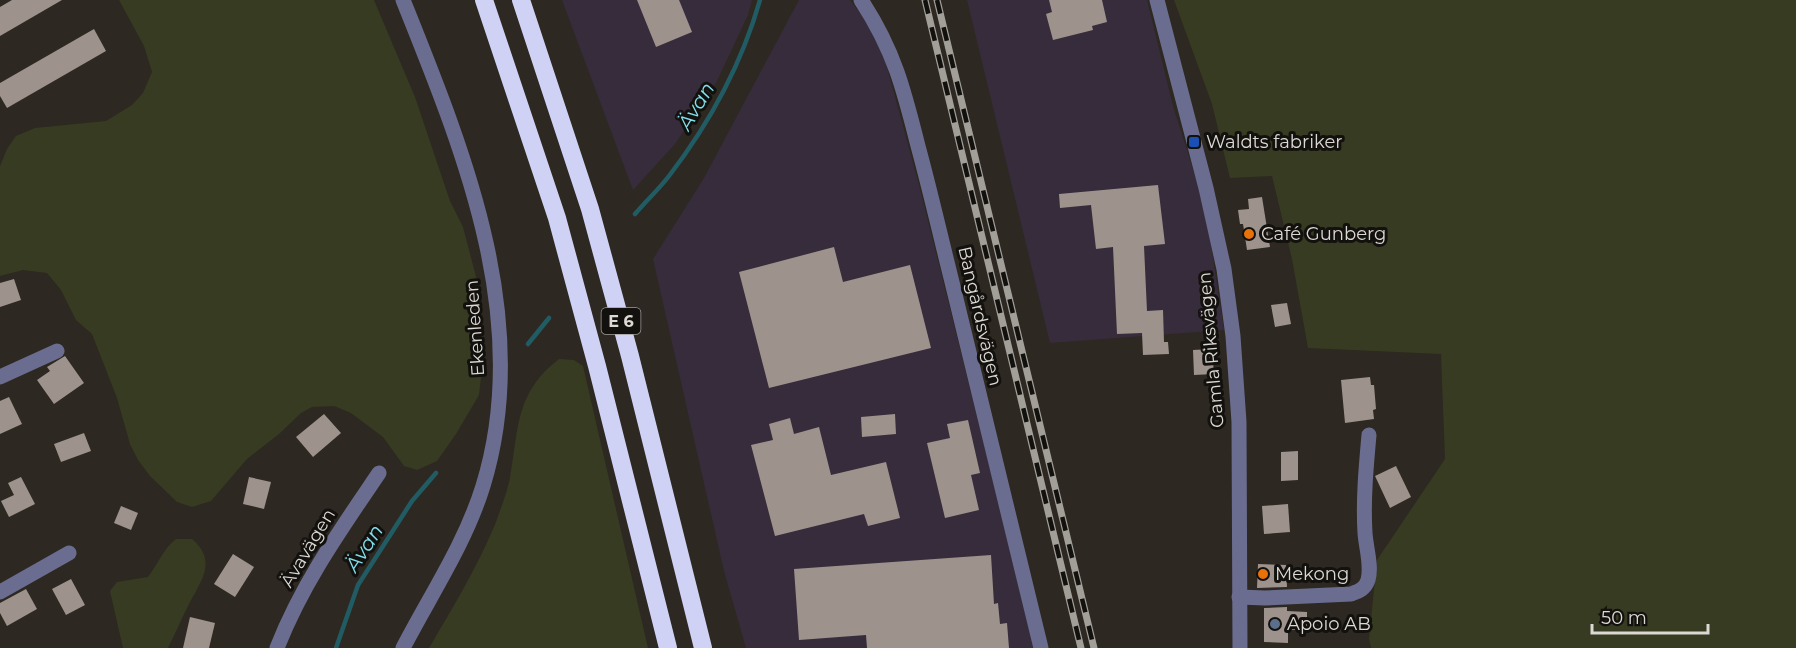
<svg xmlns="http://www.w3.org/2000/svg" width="1796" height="648" font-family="Montserrat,sans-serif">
  <rect width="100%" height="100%" fill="#2d2821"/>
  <g fill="#372c3b">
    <path d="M562,0H752L748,15L716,83L675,144L633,190Z"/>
    <path d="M799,0H850L866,21L885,60L919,185L1035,648H746L724,571L653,259L704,178Z"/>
    <path d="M967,0H1147L1173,106L1198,185L1210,238L1224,330L1050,343Z"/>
  </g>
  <g fill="#373b21">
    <path d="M119,0H374L415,97L450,201L463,227L480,292L484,350L479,395L456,434L437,461L417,470L404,466L383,437L351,413L334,406L312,407L301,413L279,434L247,459L211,501L192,507L177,502L150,476L138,460L130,444L117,398L92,334L76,320L61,290L47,273L23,270L0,276V166L7,149L16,136L35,128L106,121L132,105L143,93L152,72L144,46Z"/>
    <path d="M1174,0H1796V648H1371L1369,639L1377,560L1445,459L1441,354L1308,348L1292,259L1272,176L1230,178L1212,104Z"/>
    <path d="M559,359L574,360L583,366L648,648H429C453,607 478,566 496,522C501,508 507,492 510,478C519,428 515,393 559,359Z"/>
    <path d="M176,539H192C218,561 201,581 188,606C181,620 175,634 168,648H123L110,591L117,582L148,577C158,564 163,549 176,539Z"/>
  </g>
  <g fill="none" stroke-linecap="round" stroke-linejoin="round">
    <g stroke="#215c64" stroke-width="4.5">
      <path d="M635,214C646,201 659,189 669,176C709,124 742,63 760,0"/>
      <path d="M528,344L549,318"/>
      <path d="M336,648L358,585L412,501L436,473"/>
    </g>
  </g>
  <g fill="#9e928d">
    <path d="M12,0H62L0,36V7Z"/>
    <path d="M637,0H679L692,32L656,47Z"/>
    <path d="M1049,0H1102L1107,22L1092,26L1093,30L1053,40L1046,14L1052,12Z"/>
    <path d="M94,29L106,51L7,108L0,96V83Z"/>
    <path d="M1158,185L1165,244L1144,246L1147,311L1163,310L1164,342H1168L1169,354L1143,355L1142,333L1117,334L1113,247L1096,249L1091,205L1060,208L1059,194Z"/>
    <path d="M1262,197L1270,247L1247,250L1243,224H1240L1238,210L1249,209L1248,199Z"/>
    <path d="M834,247L843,282L910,265L931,348L769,388L739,272Z"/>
    <path d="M14,279L21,300L0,307V283Z"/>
    <path d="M1287,303L1291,324L1275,327L1271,305Z"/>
    <path d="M1212,349L1214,374L1194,375L1193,350Z"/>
    <path d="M65,356L84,383L54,404L37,380L50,371L47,367Z"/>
    <path d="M1370,377L1371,385H1374L1376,409L1373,410L1374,419L1345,423L1341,380Z"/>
    <path d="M9,397L22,424L0,434V401Z"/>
    <path d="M324,414L341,433L313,457L296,437Z"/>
    <path d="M895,414L896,434L862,437L861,417Z"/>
    <path d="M790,418L794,434L819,427L831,475L886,462L900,518L868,526L864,514L775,536L751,445L773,440L769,424Z"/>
    <path d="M968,420L980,473L971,475L979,510L945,518L927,443L950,438L947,424Z"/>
    <path d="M84,433L91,451L61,462L54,444Z"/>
    <path d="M1298,451V480L1281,481V452Z"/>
    <path d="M1396,466L1411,497L1390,508L1375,476Z"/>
    <path d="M21,477L35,504L9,517L1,501L14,495L8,483Z"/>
    <path d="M249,477L271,482L264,509L243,504Z"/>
    <path d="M1288,504L1290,532L1264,534L1262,506Z"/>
    <path d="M121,506L138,513L131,530L114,523Z"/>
    <path d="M233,554L254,567L235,597L214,584Z"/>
    <path d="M991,555L994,604L998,603L1000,624L1007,623L1009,648H867L866,635L799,640L794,569Z"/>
    <path d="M1258,564L1286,565L1287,587L1257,588Z"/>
    <path d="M71,579L85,605L66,615L52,589Z"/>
    <path d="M26,589L37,609L7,626L0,613V603Z"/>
    <path d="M1287,607V611L1307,612V630H1288V643L1264,642V608Z"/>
    <path d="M190,617L215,623L209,648H183Z"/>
  </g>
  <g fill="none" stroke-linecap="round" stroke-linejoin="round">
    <g stroke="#6b6d90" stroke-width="15">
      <path d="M403,0C464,152 534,321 483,486C465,544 431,594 403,648"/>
      <path d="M861,0C894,50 904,90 918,146C930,190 940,234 951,278C980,402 1012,525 1041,648"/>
      <path d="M1157,0L1206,188L1224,269L1233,336L1239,422L1240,648"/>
      <path d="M0,377L57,351"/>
      <path d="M0,592L69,553"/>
      <path d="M1239,597L1265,598L1351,594C1359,591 1365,589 1368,580C1372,566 1366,548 1365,533C1363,501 1366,468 1369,435"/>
      <path d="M277,648C302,584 341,529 379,473"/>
    </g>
    <g stroke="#cfd2f5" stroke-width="18">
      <path d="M484,0L557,218L597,366L668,648"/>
      <path d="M521,0L590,209L630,356L703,648"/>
    </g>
    <g stroke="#a29f99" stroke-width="7">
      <g id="rail">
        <path d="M925,0L1081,648"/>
        <path d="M937,0L1094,648"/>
      </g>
    </g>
    <use href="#rail" stroke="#13110e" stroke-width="4.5" stroke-dasharray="14" stroke-linecap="butt"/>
  </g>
  <rect fill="#1a4fb4" stroke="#13110e" stroke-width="2" x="1188" y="136" width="12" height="12" rx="3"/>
  <g fill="#e8710a" stroke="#13110e" stroke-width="2">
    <circle cx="1249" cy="234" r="6"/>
    <circle cx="1263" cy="574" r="6"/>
  </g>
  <circle fill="#5c6f8a" stroke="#13110e" stroke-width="2" cx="1275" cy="624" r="6"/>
  <g text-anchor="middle" stroke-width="6" stroke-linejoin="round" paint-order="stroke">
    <rect fill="#13110e" stroke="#a09d99" stroke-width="1.5" x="601.5" y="308" width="39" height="26" rx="4.5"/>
    <g font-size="16" font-weight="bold" fill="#dcd9d4">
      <text x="621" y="327">E 6</text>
    </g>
    <g font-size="18" fill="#dcd9d4" stroke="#13110e" text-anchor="start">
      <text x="1206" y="148">Waldts fabriker</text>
      <text x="1261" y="240">Café Gunberg</text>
      <text x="1275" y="580">Mekong</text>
      <text x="1287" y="630">Apoio AB</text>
    </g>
    <g font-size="18" fill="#dcd9d4" stroke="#13110e">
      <text transform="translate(980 316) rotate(77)" y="6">Bangårdsvägen</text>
      <text transform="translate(475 328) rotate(-94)" y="6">Ekenleden</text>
      <text transform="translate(1211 350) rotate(-95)" y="6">Gamla Riksvägen</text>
      <text transform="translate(308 548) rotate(-59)" y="6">Ävavägen</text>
    </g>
    <g font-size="20" font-style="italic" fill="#82e1ee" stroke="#13110e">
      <text transform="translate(696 106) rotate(-59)" y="7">Ävan</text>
      <text transform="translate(364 548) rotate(-57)" y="7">Ävan</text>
    </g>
  </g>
  <path d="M1592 624v9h116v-9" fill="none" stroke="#dcd9d4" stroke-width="3"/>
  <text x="1601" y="624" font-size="18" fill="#dcd9d4" stroke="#13110e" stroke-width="4.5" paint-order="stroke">50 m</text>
</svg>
